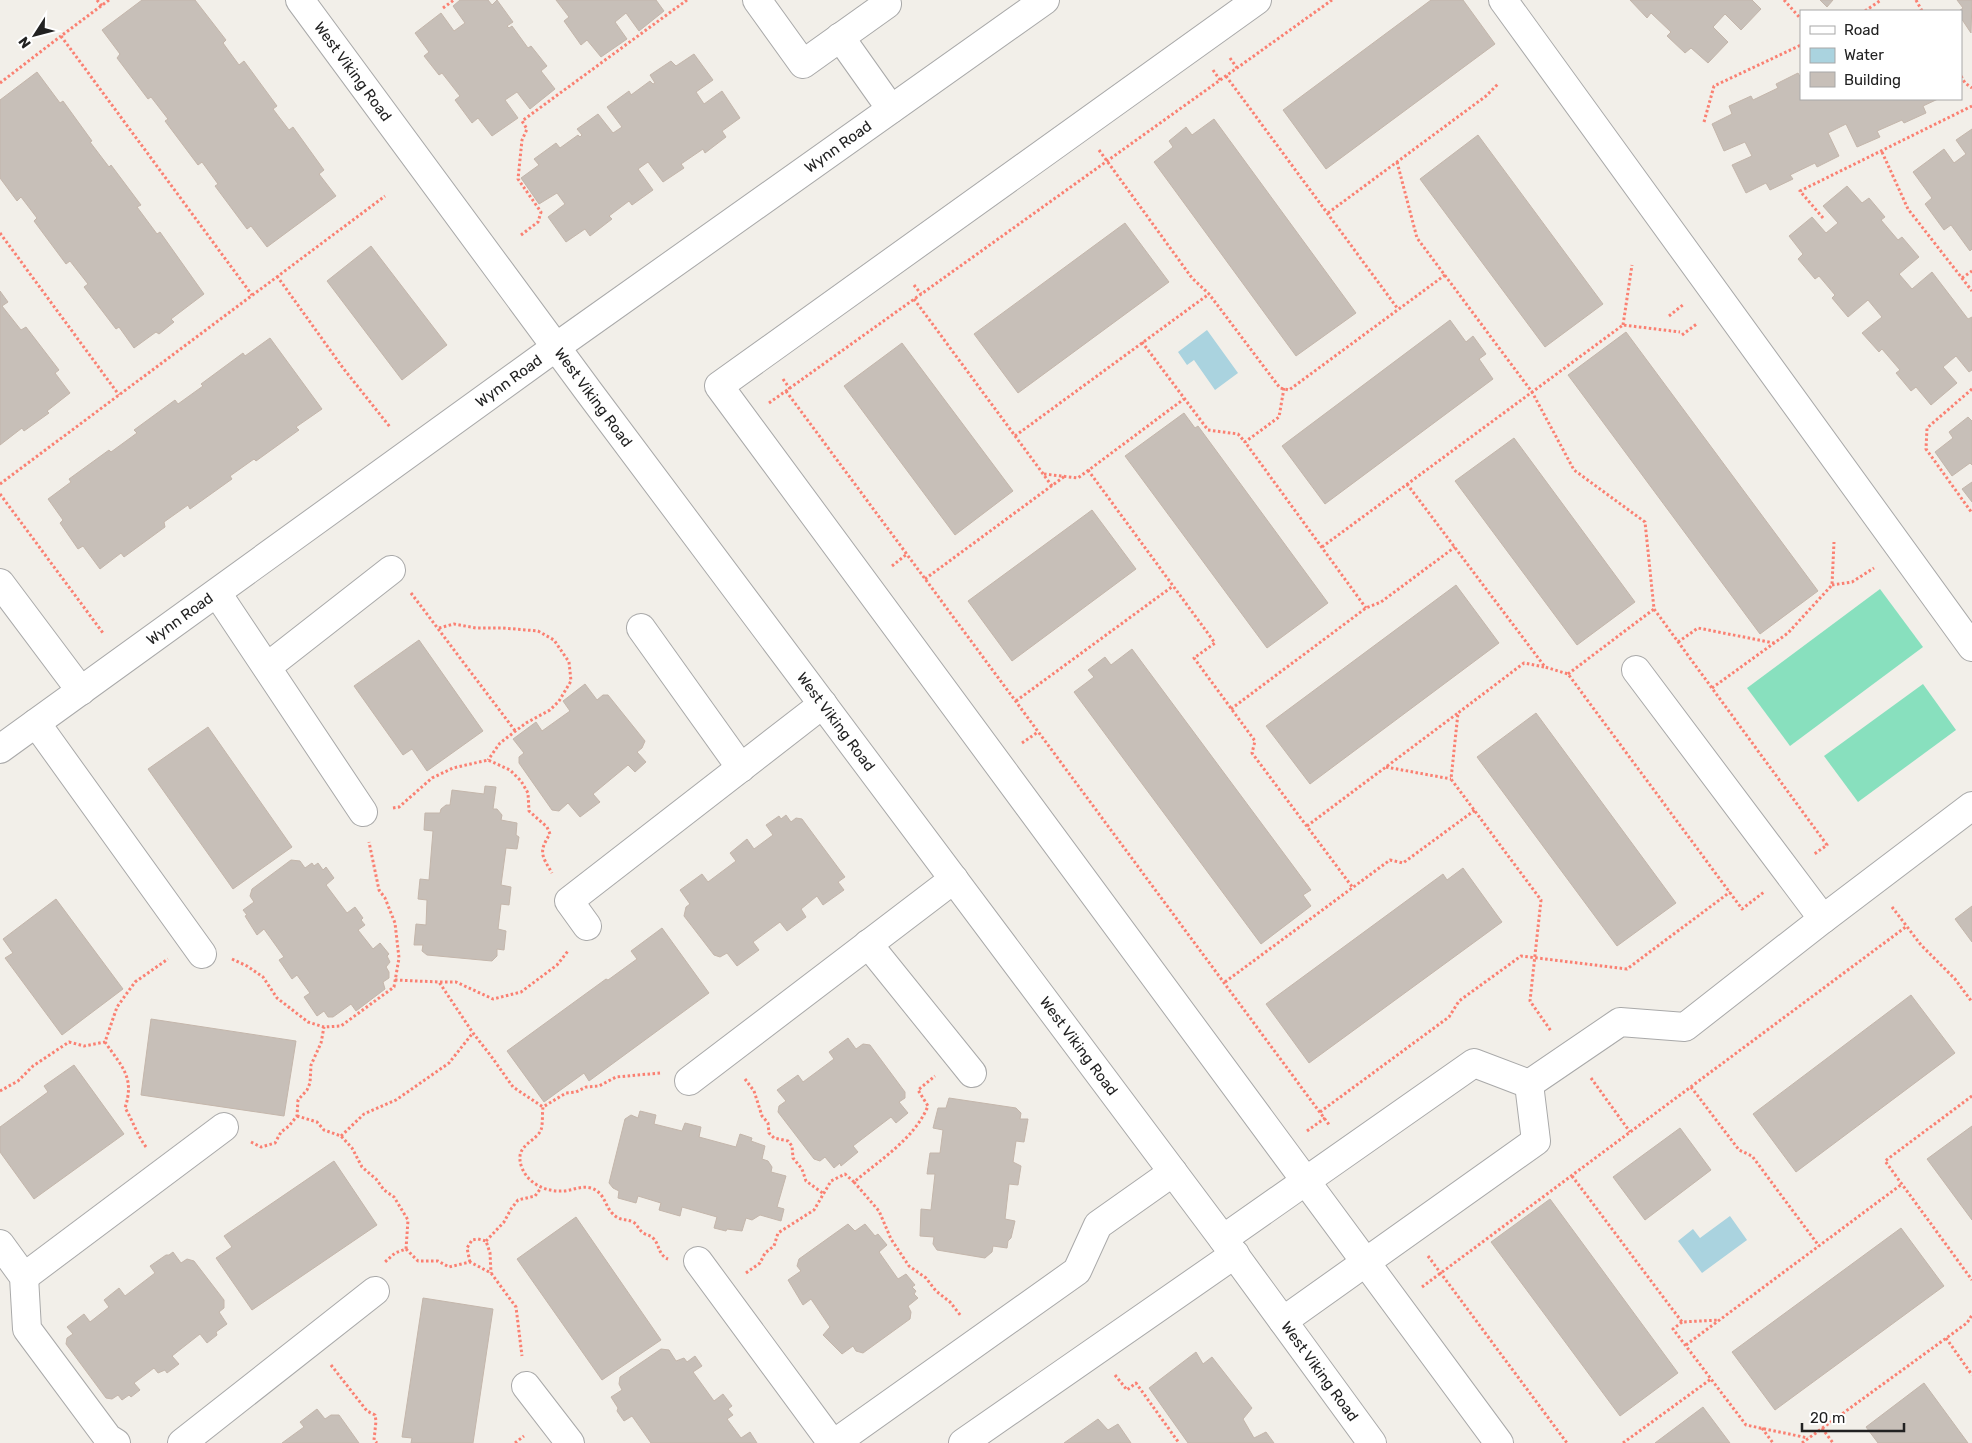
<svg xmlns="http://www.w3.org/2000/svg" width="1972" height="1443" font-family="Rubik,sans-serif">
  <rect width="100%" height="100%" fill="#f2efe9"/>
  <g fill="#88e0be">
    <path d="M1880,589L1923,647L1790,746L1747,688Z"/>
    <path d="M1923,684L1956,730L1858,802L1824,756Z"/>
  </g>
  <g fill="#aad3df">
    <path d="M1207,330L1238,373L1215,390L1194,360L1187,365L1178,352Z"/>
    <path d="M1730,1216L1747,1240L1702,1273L1678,1241L1693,1229L1700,1238Z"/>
  </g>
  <g fill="#c7bfb8" stroke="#c4b6ab">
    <path d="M142,0H195L226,40L223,43L239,65L244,61L277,106L273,109L289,130L293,127L324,170L319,174L336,196L267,247L251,226L247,229L215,186L218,184L202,162L198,165L165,121L168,119L151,97L148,99L117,58L120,54L102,30Z"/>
    <path d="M460,0H488L492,5L497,0L513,22L507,26L509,28L512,26L528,48L531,46L547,66L541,71L555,89L530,109L517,92L505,100L518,118L492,136L478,118L472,123L455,100L460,96L442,73L439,75L424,56L429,52L415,33L441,13L454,31L465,23L453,6Z"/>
    <path d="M556,0H656L664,11L639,31L626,13L615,22L627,39L601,57L587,40L581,45L564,21L569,17Z"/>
    <path d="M1431,0H1463L1495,44L1326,169L1283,110Z"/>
    <path d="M1630,0H1752L1761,9L1741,30L1725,14L1713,27L1728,42L1708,63L1691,48L1685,53L1667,36L1671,32L1651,13L1647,18Z"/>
    <path d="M1820,0H1833L1827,7Z"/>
    <path d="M1957,0H1972L1971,33L1961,18V11H1959L1963,8Z"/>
    <path d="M694,54L713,80L696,92L704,104L722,91L740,118L722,131L726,137L705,153L703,149L681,164L684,168L663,182L648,162L638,169L653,190L632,205L629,201L609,216L612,219L590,236L585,229L566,242L548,217L565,204L557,193L539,204L521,178L539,165L534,159L556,143L560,148L578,135L580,137L582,135L577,129L598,114L613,133L622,127L607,107L629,91L631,95L650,81L653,84L655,83L650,75L671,61L676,66Z"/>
    <path d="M37,72L60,103L63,101L92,141L90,142L109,167L111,165L141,205L137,207L157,234L160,232L204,294L171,319L174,322L159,334L156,332L134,348L119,327L116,329L84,287L88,284L70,261L66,264L34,221L37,218L21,197L17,201L0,178V100Z"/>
    <path d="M1798,73L1801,78V99H1938L1923,106L1926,113L1904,123L1902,120L1877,131L1880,137L1857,147L1846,124L1828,133L1839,156L1817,167L1815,163L1790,175L1793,179L1770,190L1766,183L1746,193L1732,165L1752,156L1745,142L1724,151L1712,124L1732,114L1729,106L1751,96L1753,100L1778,88L1776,84Z"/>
    <path d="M1214,119L1356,313L1296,356L1154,162L1173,147L1169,141L1186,127L1192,135Z"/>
    <path d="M1972,129V249L1970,251L1951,225L1944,230L1925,204L1932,198L1913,172L1944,149L1954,163L1966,154L1956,140Z"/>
    <path d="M1478,135L1603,304L1545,347L1420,179Z"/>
    <path d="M1847,186L1862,203L1869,198L1885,217L1881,220L1898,240L1902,237L1919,257L1899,274L1912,289L1932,272L1968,319L1972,317V370L1969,372L1956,356L1943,367L1957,383L1931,405L1916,387L1911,391L1896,373L1900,370L1882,349L1879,352L1862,333L1882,317L1868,300L1848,317L1832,298L1835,295L1819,276L1815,279L1798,259L1803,254L1789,236L1812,217L1826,233L1838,223L1823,206Z"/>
    <path d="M1125,223L1169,282L1018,393L974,334Z"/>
    <path d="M371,246L447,345L402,380L327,281Z"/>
    <path d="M0,291L8,302L2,306L21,330L26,327L59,370L55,373L70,393L47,411L49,413L24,431L22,428L0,445Z"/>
    <path d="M1450,320L1466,342L1473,336L1486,354L1479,359L1493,379L1325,504L1282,446Z"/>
    <path d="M1626,332L1818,591L1760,634L1568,375Z"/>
    <path d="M270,338L322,409L296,427L299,430L256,461L254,459L230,476L232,479L190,509L188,505L164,522L165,527L124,557L121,553L100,569L83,546L78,549L60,523L63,520L48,499L71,482L69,479L109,450L111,452L137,433L134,430L175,400L178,404L203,386L201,384L243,353L245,356Z"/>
    <path d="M902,343L1013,491L955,535L844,386Z"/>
    <path d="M1184,413L1195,428L1198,426L1328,603L1267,648L1125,456Z"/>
    <path d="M1968,417L1972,421V465L1970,463L1952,476L1935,452L1953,438L1949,432Z"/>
    <path d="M1514,438L1635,602L1577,645L1455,481Z"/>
    <path d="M1972,482V502L1962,489Z"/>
    <path d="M1092,510L1136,569L1012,661L968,601Z"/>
    <path d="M1456,585L1499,643L1310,784L1266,726Z"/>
    <path d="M419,640L483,731L427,771L412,749L403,755L354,686Z"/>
    <path d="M1132,649L1311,890L1303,895L1311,906L1261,944L1074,692L1094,677L1088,670L1105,657L1111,665Z"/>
    <path d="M585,684L597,700L603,695H608L645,741L642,748L637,752L646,762L635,772L628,765L593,794L600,802L580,817L568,803L559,811L552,810L519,763V757L524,753L513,739L536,722L542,731L570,711L563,701Z"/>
    <path d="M1536,713L1676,903L1617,946L1477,757Z"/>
    <path d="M208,727L292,847L233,889L148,769Z"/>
    <path d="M485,786L496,787L493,809H497L502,815L501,820L517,823L516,835L519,837L517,849L506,848L501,885L511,887L509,905L501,904L498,929L506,931L504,950L497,949V956L492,961L427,955L422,951L423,945H414L416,924L426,925L427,900L418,899L420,879L429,880L433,831L424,830L425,813H440L441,809L446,805H450L452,790L484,794Z"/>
    <path d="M786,815L791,822L796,818L802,819L845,877L838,882L844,890L823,905L817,896L801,909L806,917L787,931L780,922L753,942L759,950L737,966L727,953L720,957L714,955L684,916L686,907L690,904L680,890L702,874L708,882L736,861L730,853L747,839L754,849L773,835L766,825L779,816L781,819Z"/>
    <path d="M291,860L300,861L305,868L312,863L314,866L318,863L323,870L326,867L334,878L326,885L347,913L355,907L363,918L361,920L365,925L358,930L373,949L380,943L389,954L387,956L390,962L386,967L389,972V978L383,982L385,989L356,1011L351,1004L333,1017H328L324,1011L317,1016L304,997L310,993L297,975L292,979L279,960L284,957L264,929L257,935L245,916L247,915L243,910L254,902L250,896L252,889Z"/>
    <path d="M1463,868L1502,922L1309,1063L1266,1004L1443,874L1447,880Z"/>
    <path d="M56,899L123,989L62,1035L5,958L13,953L3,939Z"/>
    <path d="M1972,906V942L1955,919Z"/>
    <path d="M662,928L709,993L589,1081L584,1073L544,1102L507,1051L606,979L608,980L637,959L631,951Z"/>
    <path d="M1911,995L1955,1053L1796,1172L1753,1114Z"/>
    <path d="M151,1019L296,1041L284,1116L141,1095Z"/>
    <path d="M848,1038L856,1049L863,1044L870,1045L905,1092V1098L899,1102L908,1113L896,1123L891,1117L853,1146L858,1152L841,1166L840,1163L834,1168L825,1157L820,1161L814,1159L778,1112L779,1106L786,1101L777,1090L798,1075L803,1082L834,1059L829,1052Z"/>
    <path d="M74,1065L124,1134L34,1199L0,1152V1127L48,1092L44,1086Z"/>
    <path d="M949,1098L1016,1108L1021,1113L1020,1119H1028L1024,1142L1016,1141L1013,1162L1021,1166L1018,1185L1009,1184L1005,1219L1015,1221L1011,1238L1008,1241L1007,1248L993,1246L992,1252L985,1258L937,1250L933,1244L934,1237L920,1236L921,1209L931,1210L935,1174H927L930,1153H940L943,1130L933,1128L938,1108H946Z"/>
    <path d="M640,1111L656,1115L654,1124L682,1131L685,1123L701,1127L699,1137L736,1147L740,1134L752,1138L751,1141L765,1146L762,1159L768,1161L772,1167L771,1172L786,1176L777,1207L784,1209L781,1221L760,1215L752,1220L746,1218L742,1231L727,1229L726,1231L714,1228L717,1217L682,1207L680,1216L659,1210L661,1203L638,1196L636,1203L618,1198L619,1191L613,1188L609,1183L625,1119L631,1115L638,1118Z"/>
    <path d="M1972,1126V1220L1927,1159Z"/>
    <path d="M1680,1128L1711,1170L1645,1220L1613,1177Z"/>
    <path d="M334,1161L377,1225L252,1310L216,1258L232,1247L224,1236Z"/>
    <path d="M1550,1199L1678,1373L1620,1416L1491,1242Z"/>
    <path d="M576,1217L661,1340L602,1380L517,1259Z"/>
    <path d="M848,1224L855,1231L865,1224L875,1236L878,1234L887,1245L879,1252L898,1279L906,1274L915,1285L912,1287L916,1291L914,1294L918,1298L908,1306L911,1312L910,1319L863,1353L856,1351L853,1346L842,1354L823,1335L830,1327L811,1299L803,1305L788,1280L801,1271L797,1266L799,1259Z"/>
    <path d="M1901,1228L1944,1286L1775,1410L1732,1352Z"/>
    <path d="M173,1252L181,1263L187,1259L194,1261L224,1300V1308L219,1312L227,1324L216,1332L217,1335L207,1343L200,1334L172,1356L179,1364L167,1373L165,1370L158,1373L154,1368L134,1383L140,1390L131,1397L129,1395L122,1400L118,1395L112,1399L106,1398L66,1344L67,1338L73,1334L67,1327L84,1314L90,1322L109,1307L104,1300L119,1288L125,1296L155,1273L150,1266L166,1255H169Z"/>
    <path d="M423,1298L493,1309L473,1443H411L412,1438L402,1437Z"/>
    <path d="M661,1349L669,1350L676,1361L684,1358L687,1362L695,1356L702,1366L693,1372L714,1401L723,1394L732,1406L728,1409L733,1415L727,1419L741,1438L750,1432L757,1443H651L632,1416L624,1421L617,1411L618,1408L611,1397L622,1390L619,1384L620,1377Z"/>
    <path d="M1196,1352L1203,1364L1212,1357L1252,1408L1243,1419L1254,1438L1266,1432L1274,1443H1188L1149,1388Z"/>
    <path d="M1924,1383L1968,1443H1878L1866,1427Z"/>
    <path d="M1703,1407L1730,1443H1655Z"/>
    <path d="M317,1409L325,1419L331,1415H339L359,1443H282L304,1427L300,1422Z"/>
    <path d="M1098,1419L1108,1430L1118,1424L1131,1443H1064Z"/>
  </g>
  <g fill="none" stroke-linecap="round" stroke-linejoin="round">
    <g stroke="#a9a9a9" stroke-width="30">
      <g id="minor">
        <path id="s1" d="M300,0L589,392L1223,1239L1372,1443"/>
        <path d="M757,0L803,64L887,4L884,0"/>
        <path d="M1257,0L719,386L1499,1443"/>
        <path d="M1503,0L1972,647"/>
        <path d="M840,37L891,109"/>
        <path d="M0,583L81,691"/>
        <path d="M217,593L363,812"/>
        <path d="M641,628L741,768"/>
        <path d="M267,667L391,570"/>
        <path d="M36,723L202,954"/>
        <path id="s2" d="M0,749L556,347L1045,0"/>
        <path d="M1823,919L1972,806"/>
        <path d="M587,926L569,901L823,704"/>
        <path d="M868,944L972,1073"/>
        <path d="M689,1081L954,879"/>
        <path d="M1223,1239L1474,1063L1529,1084"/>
        <path d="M0,1244L24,1277L27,1329L108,1438L116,1443"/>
        <path d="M698,1261L832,1443"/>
        <path d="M24,1277L224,1127"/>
        <path d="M1283,1321L1536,1141L1529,1084L1620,1022L1685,1027L1823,919L1636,670"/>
        <path d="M526,1386L570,1443"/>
        <path d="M182,1443L375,1291"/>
        <path d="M835,1443L1077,1271L1098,1225L1173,1172"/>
        <path d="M963,1443L1235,1254"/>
      </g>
    </g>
    <g stroke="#fa8072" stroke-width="3" stroke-dasharray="2.5 2.5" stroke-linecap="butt">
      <path d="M97,0L102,6"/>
      <path d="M109,0L61,36L252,295"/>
      <path d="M1784,0L1801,19"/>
      <path d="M1916,0L1922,11"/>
      <path d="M443,8L454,0"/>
      <path d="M1865,11L1881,0"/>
      <path d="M1230,58L1237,68"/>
      <path d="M1213,70L1220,80"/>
      <path d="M1226,76L1398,309"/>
      <path d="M1961,76L1965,83L1972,88"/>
      <path d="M0,83L61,36"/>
      <path d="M1704,122L1714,86L1801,45"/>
      <path d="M1099,150L1192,278L1209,294L1280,388L1289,390L1445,275"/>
      <path d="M1882,152L1908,209L1972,291"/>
      <path d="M1397,162L1417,238L1532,392L1574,470L1645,522L1654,609L1827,845L1813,855"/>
      <path d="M1328,213L1486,96L1498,84"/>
      <path d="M1823,218L1800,191L1972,106"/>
      <path d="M0,233L119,395"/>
      <path d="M521,235L538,222L541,212L518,179L522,140L527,129L522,121L687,0"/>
      <path d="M277,276L343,368L390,427"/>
      <path d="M1962,278L1972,271"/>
      <path d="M914,285L921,294"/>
      <path d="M914,299L1052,486"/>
      <path d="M1669,316L1684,304"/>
      <path d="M1623,325L1632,265"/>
      <path d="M1682,335L1698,323"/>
      <path d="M1142,342L1208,430L1238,434L1245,442"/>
      <path d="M783,379L790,389"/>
      <path d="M1284,388L1279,417L1245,442L1366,608"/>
      <path d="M1972,389L1927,428L1926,449L1972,513"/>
      <path d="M786,391L1330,1126"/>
      <path d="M769,403L1332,0"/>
      <path d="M1015,436L1209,294"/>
      <path d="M1088,470L1215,643L1194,658L1255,741L1252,753L1353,888"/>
      <path d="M1044,474L1078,478L1184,399"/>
      <path d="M0,484L385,196"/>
      <path d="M1407,484L1545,667L1568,674L1742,909L1764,892"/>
      <path d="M0,494L103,633"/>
      <path d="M1322,547L1623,325L1680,332"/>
      <path d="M892,566L907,554"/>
      <path d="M925,579L1065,476"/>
      <path d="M1832,585L1852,582L1874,568"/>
      <path d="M411,593L516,732"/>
      <path d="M439,628L454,624L476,628H503L538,631L554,640L569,662L571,681L559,701L550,710L526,723L500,743L488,760"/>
      <path d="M1678,642L1698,628L1774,643"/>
      <path d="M1544,667L1524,663L1458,713L1451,779L1541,900L1530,1001L1551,1031"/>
      <path d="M1568,674L1654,609"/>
      <path d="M1712,688L1788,633L1832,585L1834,542"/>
      <path d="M1016,701L1173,586"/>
      <path d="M1231,709L1366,608L1381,602L1455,547"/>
      <path d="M1022,743L1038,732"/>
      <path d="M1386,767L1451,779"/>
      <path d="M393,808L399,807L432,778L453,768L488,760L510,770L521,781L528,793L529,811L547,827L550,834C538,852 542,856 552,873"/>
      <path d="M1307,826L1458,713"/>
      <path d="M1892,907L1921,945L1955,979L1972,1002"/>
      <path d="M232,959L247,966L263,977L277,998L308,1022L324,1027L341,1026L394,987L399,958L395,923L385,898L379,890L369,842"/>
      <path d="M395,980L439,982L473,1033L491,1056L513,1087L543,1107"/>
      <path d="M440,982H456L493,999L521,992L557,965L568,951"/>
      <path d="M1225,982L1390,860L1403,863L1475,810"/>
      <path d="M660,1073L616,1077L599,1086L586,1087L576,1092L566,1093L543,1107C542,1114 543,1124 541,1130C535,1143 513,1145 522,1168C528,1183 545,1192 562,1191C572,1191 581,1185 591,1188C605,1193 604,1204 612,1213C620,1222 625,1218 633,1222C637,1224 639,1230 643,1233C647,1235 650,1235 653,1238C660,1245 658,1255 668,1259"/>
      <path d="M1591,1078L1630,1132"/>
      <path d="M745,1079L754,1091L762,1116L768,1123L769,1133L774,1138L788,1141L792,1146L793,1158L802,1169L806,1181L824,1194"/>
      <path d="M1691,1087L1739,1150L1752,1156L1819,1246"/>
      <path d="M0,1091L18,1081L33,1066L69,1042L84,1046L105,1042"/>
      <path d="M1972,1096L1885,1161L1972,1280"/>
      <path d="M1320,1112L1449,1017L1459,1001L1521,956L1627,969L1730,892"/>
      <path d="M297,1116L317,1122L324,1130L341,1136L352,1148L362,1167L376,1179L384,1190L394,1197L408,1220L406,1249L395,1253L385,1262"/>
      <path d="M1307,1131L1325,1118"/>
      <path d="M341,1136L364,1114L396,1100L449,1063L472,1034"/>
      <path d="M251,1142L261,1147L275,1143L281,1132L289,1126L297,1116L298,1100L307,1090L310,1083L311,1065L321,1043L324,1027"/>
      <path d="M146,1147C137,1135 133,1121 125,1108C135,1077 122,1067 105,1042L117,1007L135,982L168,959"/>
      <path d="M1572,1176L1682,1322L1719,1320"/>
      <path d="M854,1182L879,1211L891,1239L909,1266L926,1278L936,1291L950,1302L961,1316"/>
      <path d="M486,1241L504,1222L511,1209L518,1200L535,1196L541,1188"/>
      <path d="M406,1249L418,1261H438L449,1267L470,1262L491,1273L516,1307L522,1356"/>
      <path d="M1428,1256L1567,1443"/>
      <path d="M470,1262L467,1248L472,1240L478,1239L486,1241L490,1253L491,1273"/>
      <path d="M746,1273L760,1263L765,1253L774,1246L778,1233L814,1210L831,1181L845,1174L854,1182C880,1160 915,1138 928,1106L918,1090L935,1076"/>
      <path d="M1422,1287L1907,926"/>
      <path d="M1682,1322L1673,1329L1746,1425L1808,1438"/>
      <path d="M1946,1338L1972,1375"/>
      <path d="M1686,1345L1902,1184"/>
      <path d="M331,1365L367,1411L375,1415L376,1421L374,1440L377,1443"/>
      <path d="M1115,1375L1127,1390L1136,1383L1179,1443"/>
      <path d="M1762,1428L1773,1443"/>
      <path d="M1822,1428L1833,1443"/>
      <path d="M515,1443L524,1436"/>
      <path d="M1623,1443L1711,1379"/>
      <path d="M1802,1443L1967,1323L1972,1315"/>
    </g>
    <use href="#minor" stroke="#fff" stroke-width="28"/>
  </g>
  <g text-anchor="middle" stroke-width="4" stroke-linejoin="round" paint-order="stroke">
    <g font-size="15" fill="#222" stroke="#fff">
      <text dy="5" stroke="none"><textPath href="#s1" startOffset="89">West Viking Road</textPath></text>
      <text dy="5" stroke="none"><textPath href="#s2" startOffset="1032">Wynn Road</textPath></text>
      <text dy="5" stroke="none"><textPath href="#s2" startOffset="628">Wynn Road</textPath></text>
      <text dy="5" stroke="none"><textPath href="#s1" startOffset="494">West Viking Road</textPath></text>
      <text dy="5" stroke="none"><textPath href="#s2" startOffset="222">Wynn Road</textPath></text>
      <text dy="5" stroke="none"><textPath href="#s1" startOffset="899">West Viking Road</textPath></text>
      <text dy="5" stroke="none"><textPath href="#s1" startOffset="1304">West Viking Road</textPath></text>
      <text dy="5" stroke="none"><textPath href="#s1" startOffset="1709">West Viking Road</textPath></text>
    </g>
  </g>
  <rect x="1800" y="10" width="162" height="90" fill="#ffffff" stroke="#a7a7a7"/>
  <rect x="1810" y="26" width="25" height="8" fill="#ffffff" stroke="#a7a7a7"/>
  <text x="1844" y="35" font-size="15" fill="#222222">Road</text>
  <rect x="1810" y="48" width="25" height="15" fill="#aad3df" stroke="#a7a7a7"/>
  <text x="1844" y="60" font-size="15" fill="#222222">Water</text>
  <rect x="1810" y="72" width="25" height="15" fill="#c7bfb8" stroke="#a7a7a7"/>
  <text x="1844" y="85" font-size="15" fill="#222222">Building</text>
  <g transform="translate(35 35) rotate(234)" stroke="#ffffff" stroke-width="4" paint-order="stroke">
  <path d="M0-4L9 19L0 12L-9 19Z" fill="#222222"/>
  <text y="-8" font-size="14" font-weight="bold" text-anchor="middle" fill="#222222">N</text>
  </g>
  <path d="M1802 1423v8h102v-8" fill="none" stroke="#222222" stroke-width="2.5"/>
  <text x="1810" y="1423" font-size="15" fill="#222222" stroke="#ffffff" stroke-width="4" paint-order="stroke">20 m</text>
</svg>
